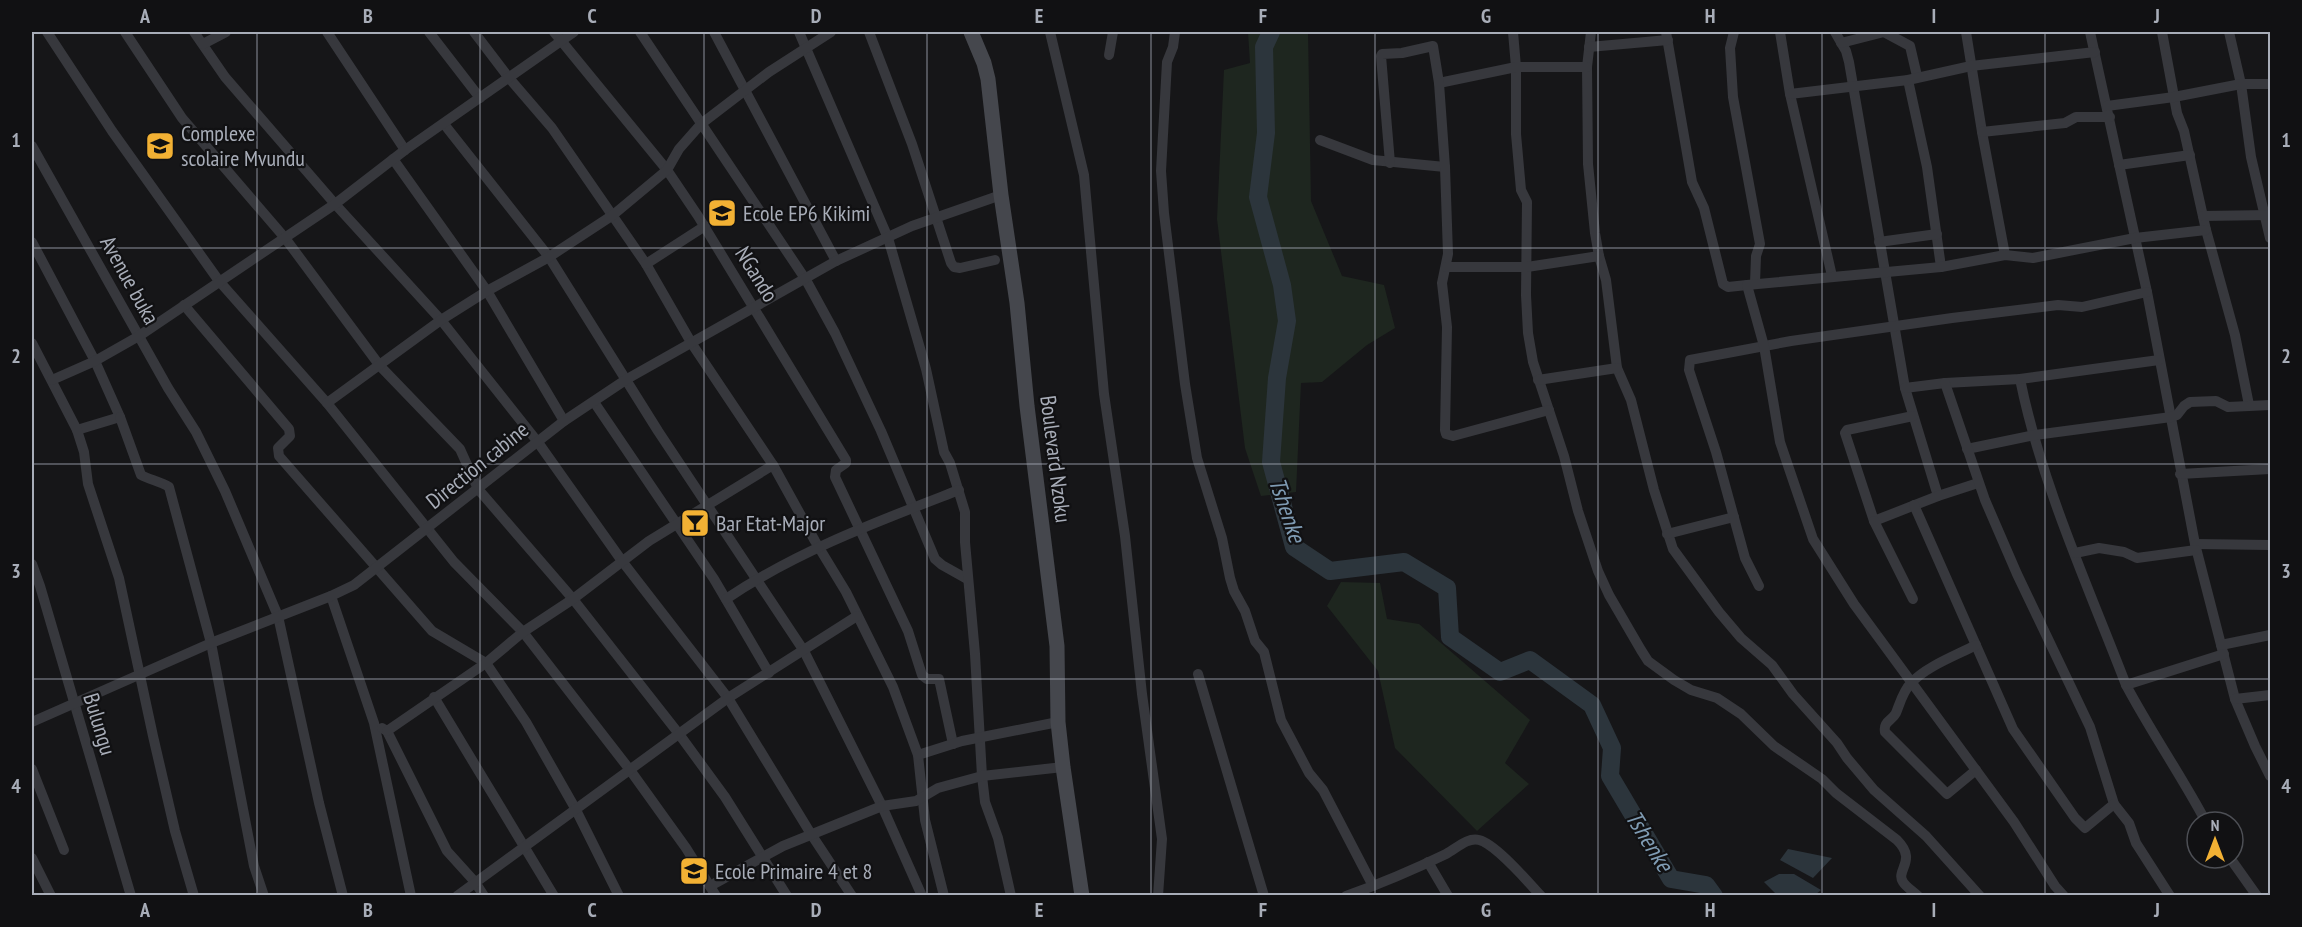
<svg xmlns="http://www.w3.org/2000/svg" width="2302" height="927" font-family="'PT Sans Narrow',sans-serif">
  <rect width="100%" height="100%" fill="#161618"/>
  <g fill="#1e261f">
    <path d="M1248,32H1308L1311,201L1342,276L1384,285L1395,328L1367,345L1322,382L1301,383L1296,492L1261,496L1245,448L1217,219L1224,70L1250,63Z"/>
    <path d="M1341,582L1380,583L1387,619L1419,624L1530,720L1505,763L1529,784L1477,831L1395,748L1378,671L1327,606Z"/>
  </g>
  <g fill="#2c353c">
    <path d="M1788,849L1832,858L1813,878L1780,860Z"/>
    <path d="M1779,874H1794L1821,890L1815,895H1777L1764,882Z"/>
  </g>
  <g fill="none" stroke-linecap="round" stroke-linejoin="round">
    <path stroke="#2c353c" stroke-width="18" d="M1271,32L1264,47L1266,133L1258,197L1282,285L1287,321L1277,378L1271,462L1294,547L1330,571L1404,562L1447,588L1450,637L1500,672L1530,660L1592,705L1612,748L1610,776L1671,879L1706,885L1714,896"/>
    <g stroke="#37383d" stroke-width="10">
      <path d="M47,32L112,131L219,281L327,403L454,562L523,632L630,770L686,848L716,896"/>
      <path d="M125,32L182,118L285,238L380,366L460,449L478,489L573,599L679,734L725,797L787,896"/>
      <path d="M194,32L225,77L335,204L441,320L537,441L622,561L728,698L811,834L852,896"/>
      <path d="M327,32L405,150"/>
      <path d="M429,32L480,98"/>
      <path d="M474,32L509,78L552,128L646,264L692,344L773,465L815,541L846,592L893,687L918,755L925,820L944,896"/>
      <path d="M554,32L667,170L698,216L846,460V463L836,470L835,477L908,631L922,675L927,679H939L953,744"/>
      <path d="M640,32L806,280L835,333L881,431L935,559L942,565L967,579"/>
      <path d="M714,32L836,261"/>
      <path d="M799,32L888,238L926,369L944,452L950,463L965,512V542L975,654L982,776L985,802L998,838L1011,896"/>
      <path d="M869,32L912,144L951,263L954,267L960,268L995,260"/>
      <path d="M1050,32L1084,175L1104,394L1125,536L1142,694L1162,839L1158,896"/>
      <path d="M1175,32L1173,47L1167,62L1161,171L1164,213L1185,384L1197,458L1222,538L1230,578L1234,591L1245,611L1255,641L1264,652L1281,720L1309,773L1323,790L1373,886"/>
      <path d="M1513,32L1516,67V134L1521,190L1527,202L1526,295L1528,333L1533,362L1564,456L1578,511L1598,571L1609,595L1641,650L1648,661L1674,680L1691,690L1717,698L1741,714L1774,746L1822,779L1836,793L1897,840C1918,861 1895,870 1903,882C1906,887 1913,891 1918,896"/>
      <path d="M1591,32L1587,67L1588,164L1595,233L1599,256L1606,280L1617,368L1631,400L1654,490L1673,549L1719,612L1741,638L1772,665L1793,694L1837,743L1847,758L1874,790L1926,836L1980,896"/>
      <path d="M1666,32L1692,182L1704,208L1723,284L1728,287L1747,285"/>
      <path d="M1734,32L1730,48L1733,97L1760,244L1756,256L1755,283"/>
      <path d="M1780,32L1790,94L1832,276"/>
      <path d="M1835,32L1846,51L1849,62L1905,388L1938,496"/>
      <path d="M1884,32L1910,46L1917,76"/>
      <path d="M1966,32L1982,132L2005,255"/>
      <path d="M2090,32L2147,292L2195,544L2235,699L2255,746L2270,776"/>
      <path d="M2162,32L2177,113L2184,131L2206,230L2235,335L2249,405"/>
      <path d="M2229,32L2241,84L2251,157L2270,238"/>
      <path d="M1841,43L1884,32"/>
      <path d="M203,44L226,32"/>
      <path d="M1589,47L1668,40"/>
      <path d="M1109,55L1113,32"/>
      <path d="M1908,80L1927,167L1941,267"/>
      <path d="M1439,83L1516,67H1587"/>
      <path d="M1790,94L1908,80L1971,66L2095,52"/>
      <path d="M2107,106L2174,97L2241,84H2270"/>
      <path d="M444,124L549,257L658,431L804,651L882,806L922,896"/>
      <path d="M1982,132L2065,123L2076,117H2110"/>
      <path d="M1320,140L1373,160L1445,167"/>
      <path d="M32,146L168,388L196,432L225,491L278,616L319,803L343,896"/>
      <path d="M393,159L487,291L564,421"/>
      <path d="M1390,163L1381,56L1382,54L1402,53L1433,46L1439,83L1445,167L1448,254L1442,283L1447,327L1445,430L1446,434L1453,436L1549,410"/>
      <path d="M2119,165L2190,155"/>
      <path d="M2203,216L2270,215"/>
      <path d="M32,242L95,361L120,417L77,430"/>
      <path d="M1879,242L1937,234"/>
      <path d="M646,264L705,226"/>
      <path d="M1446,267H1527L1599,256"/>
      <path d="M184,305L289,429L290,436L278,448L279,456L432,631L486,663L526,722L575,808L619,896"/>
      <path d="M32,343L77,430L84,452L88,484L119,578L153,736L175,831L194,896"/>
      <path d="M2020,379C2041,483 2088,586 2126,685C2151,732 2181,775 2206,822"/>
      <path d="M52,380L95,361L139,336L335,204L405,150L574,32"/>
      <path d="M1538,380L1617,368"/>
      <path d="M1905,388L1945,383L2020,379L2159,360"/>
      <path d="M594,402L714,579L769,673"/>
      <path d="M327,403L441,320L487,291L549,257L613,215L667,170L679,149L701,124L769,72L831,32"/>
      <path d="M1913,416L1847,430L1845,433L1874,521L1938,496L1978,483"/>
      <path d="M120,417L141,475C150,480 160,481 169,487L211,643L254,866L264,896"/>
      <path d="M1967,449L2035,435L2171,417L2177,415L2184,406L2190,402L2216,401L2228,407L2270,405"/>
      <path d="M2180,474L2270,469"/>
      <path d="M1914,505L2013,729L2075,818L2085,828L2114,804L2090,727L2017,574L1985,500L1945,383"/>
      <path d="M1874,521L1913,599"/>
      <path d="M1667,534L1734,517"/>
      <path d="M2195,544L2270,545"/>
      <path d="M2075,553L2099,548L2124,552L2137,558L2196,550"/>
      <path d="M32,564L40,586L131,896"/>
      <path d="M1759,586L1745,558L1716,452L1689,370L1690,360L1791,341L1952,318L2058,305L2082,307L2147,292"/>
      <path d="M331,596L374,723L411,896"/>
      <path d="M726,599C797,551 879,521 959,490"/>
      <path d="M2221,645L2270,635"/>
      <path d="M1198,674L1264,896"/>
      <path d="M2126,685L2224,654"/>
      <path d="M434,697L554,896"/>
      <path d="M2235,699L2270,695"/>
      <path d="M32,722L211,643L331,596L354,585L564,421L627,379L836,261L912,226L1001,195"/>
      <path d="M382,728L387,731L447,851L475,882L484,896"/>
      <path d="M387,731L486,663L523,632L573,599L649,541L773,465"/>
      <path d="M918,755L962,741L1058,722"/>
      <path d="M32,769L64,850"/>
      <path d="M1976,770L1947,794L1885,732C1883,721 1892,721 1896,713C1900,703 1903,691 1911,683C1927,666 1955,656 1976,645"/>
      <path d="M2114,804L2129,823L2136,843L2170,896"/>
      <path d="M32,858L51,896"/>
      <path d="M2230,858L2257,896"/>
      <path d="M1428,862L1448,896"/>
      <path d="M710,886L783,846L882,806L916,801L938,788L982,776L1063,767"/>
      <path d="M457,896L728,698L857,616"/>
      <path d="M1346,896C1380,884 1413,870 1446,854C1456,849 1467,837 1479,840C1496,844 1528,882 1541,896"/>
      <path d="M2064,896L2055,886L2014,822L1854,604L1813,539L1780,442L1764,346L1747,285L1941,267L2005,255L2033,258L2135,238L2206,230"/>
    </g>
    <path stroke="#45474d" stroke-width="15" d="M971,32L984,63L988,79L1001,195L1017,303L1027,406L1057,646L1058,722L1063,767L1082,896"/>
  </g>
  <path fill="none" stroke="#a8adb8" stroke-width="1.5" stroke-opacity="0.55" d="M257,32V896M480,32V896M704,32V896M927,32V896M1151,32V896M1375,32V896M1598,32V896M1822,32V896M2045,32V896M32,248H2270M32,464H2270M32,679H2270"/>
  <defs>
    <g id="school-square" transform="scale(1.5)"><rect x="-9" y="-9" width="18" height="18" rx="4" fill="#f2b134" stroke="#111113"/><path d="M0-5L7-2L0 1L-7-2ZM-4 1L0 2.5L4 1V4Q0 6-4 4Z" fill="#111"/></g>
    <g id="bar-square" transform="scale(1.5)"><rect x="-9" y="-9" width="18" height="18" rx="4" fill="#f2b134" stroke="#111113"/><path d="M-6-5H6L.8 .8V4.5H3.5V6h-7V4.5H-.8V.8Z" fill="#111"/></g>
  </defs>
  <g fill-rule="evenodd">
    <use href="#school-square" x="160" y="146"/>
    <use href="#school-square" x="722" y="213"/>
    <use href="#bar-square" x="695" y="523"/>
    <use href="#school-square" x="694" y="871"/>
  </g>
  <g text-anchor="middle" stroke-width="4.5" stroke-linejoin="round" paint-order="stroke">
    <g font-size="22" fill="#a8adb8" stroke="#111113" text-anchor="start">
      <text x="181" y="141">Complexe<tspan x="181" dy="25">scolaire Mvundu</tspan></text>
      <text x="743" y="221">Ecole EP6 Kikimi</text>
      <text x="716" y="531">Bar Etat-Major</text>
      <text x="715" y="879">Ecole Primaire 4 et 8</text>
    </g>
    <g font-size="22" fill="#a8adb8" stroke="#111113">
      <text transform="translate(757 274) rotate(58)" y="8">NGando</text>
      <text transform="translate(130 280) rotate(61)" y="8">Avenue buka</text>
      <text transform="translate(1056 459) rotate(83)" y="8">Boulevard Nzoku</text>
      <text transform="translate(477 465) rotate(-39)" y="8">Direction cabine</text>
      <text transform="translate(100 724) rotate(73)" y="8">Bulungu</text>
    </g>
    <g font-size="24" font-style="italic" fill="#7f9bb3" stroke="#111113">
      <text transform="translate(1287 510) rotate(71)" y="8">Tshenke</text>
      <text transform="translate(1649 841) rotate(58)" y="8">Tshenke</text>
    </g>
  </g>
  <rect width="2302" height="927" fill="none" stroke="#111113" stroke-width="66"/>
  <g transform="translate(2215 840)"><circle r="28" fill="#111113" stroke="#4d4f55" stroke-width="1.5"/>
  <path d="M0-4.5L10 22L0 15L-10 22Z" fill="#f2b134"/>
  <text y="-9" font-size="16" font-weight="bold" text-anchor="middle" fill="#a8adb8">N</text>
  </g>
  <rect x="33" y="33" width="2236" height="861" fill="none" stroke="#a8adb8" stroke-width="2"/>
  <g font-size="20" text-anchor="middle" font-weight="bold" fill="#a8adb8">
    <text x="145" y="23">A</text>
    <text x="368" y="23">B</text>
    <text x="592" y="23">C</text>
    <text x="816" y="23">D</text>
    <text x="1039" y="23">E</text>
    <text x="1263" y="23">F</text>
    <text x="1486" y="23">G</text>
    <text x="1710" y="23">H</text>
    <text x="1934" y="23">I</text>
    <text x="2157" y="23">J</text>
    <text x="16" y="147">1</text>
    <text x="2286" y="147">1</text>
    <text x="16" y="363">2</text>
    <text x="2286" y="363">2</text>
    <text x="16" y="578">3</text>
    <text x="2286" y="578">3</text>
    <text x="16" y="793">4</text>
    <text x="2286" y="793">4</text>
    <text x="145" y="917">A</text>
    <text x="368" y="917">B</text>
    <text x="592" y="917">C</text>
    <text x="816" y="917">D</text>
    <text x="1039" y="917">E</text>
    <text x="1263" y="917">F</text>
    <text x="1486" y="917">G</text>
    <text x="1710" y="917">H</text>
    <text x="1934" y="917">I</text>
    <text x="2157" y="917">J</text>
  </g>
</svg>
